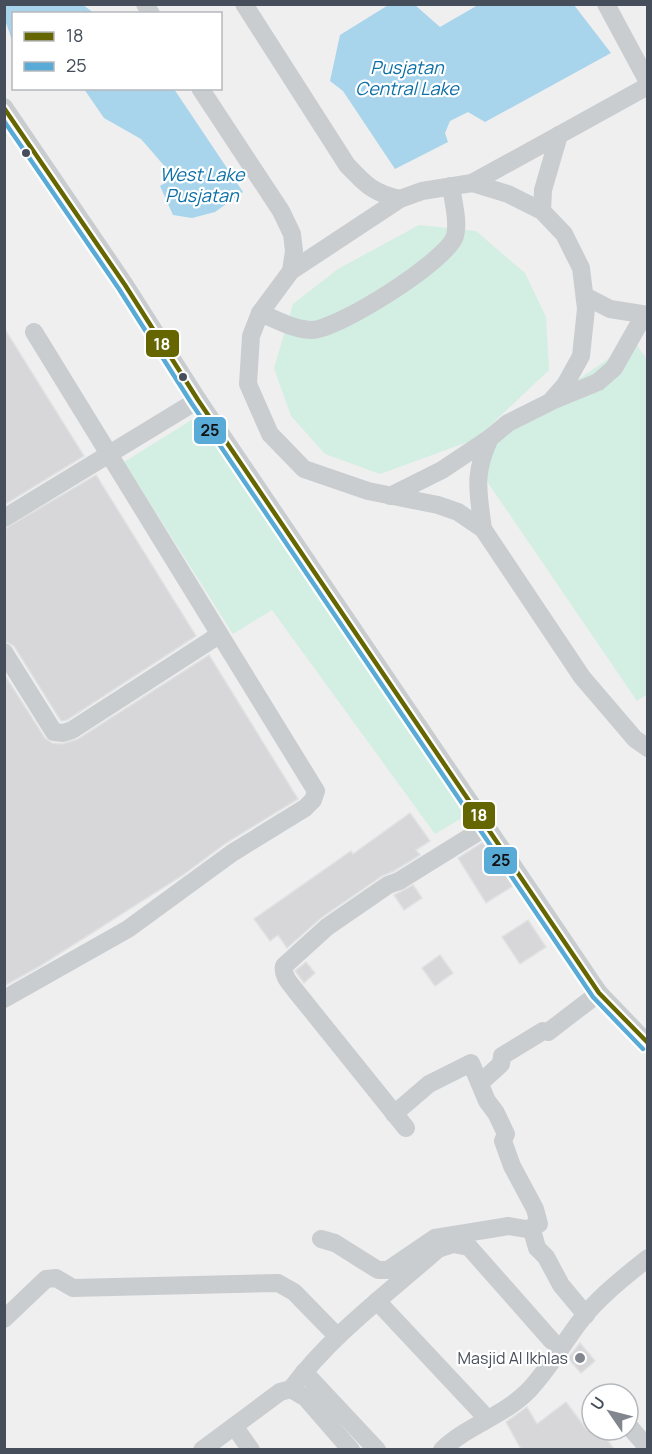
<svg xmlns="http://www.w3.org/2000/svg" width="652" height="1454" font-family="Manrope,sans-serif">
  <rect width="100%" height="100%" fill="#efefef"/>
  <g fill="#d3eee2">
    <path d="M419,225L476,231L525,273L546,317L549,370L476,439L380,474L325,454L291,416L274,368L293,304L338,269Z"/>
    <path d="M634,341L648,361L647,694L637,701L469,455Z"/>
    <path d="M198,416L477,809L435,834L272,610L233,634L124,462Z"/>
  </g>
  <g fill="#a8d4ec">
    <path d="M5,4L83,5L94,13L14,14L13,43L5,20Z"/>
    <path d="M390,4L415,5L440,27L478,5H574L611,53L485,122L468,112L450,121L445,133L448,142L395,169L343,91L330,81L340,35Z"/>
    <path d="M84,89H174L243,192L215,212L192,218L173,215L160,186L174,177L141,139L104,118Z"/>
  </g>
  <g fill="#d7d7d9" stroke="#e0e1e2" stroke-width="1.5">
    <path d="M4,328L84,456L4,505Z"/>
    <path d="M96,475L196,636L67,720L61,721L14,646L4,641V529Z"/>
    <path d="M209,655L298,799L226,843L183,875L40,966L4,986V674L45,738L52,743L62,744L78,739Z"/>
    <path d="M410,813L430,841L416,850L420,855L394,871L382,876L321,918L287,948L278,935L270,941L254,919L351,851L353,854Z"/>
    <path d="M483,842L513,886L486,903L458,858Z"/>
    <path d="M413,885L422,898L404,910L394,895Z"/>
    <path d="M528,920L546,947L520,964L502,937Z"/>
    <path d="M440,955L453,973L435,986L422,968Z"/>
    <path d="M306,962L315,973L304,983L295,971Z"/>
    <path d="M580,1343L595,1361L581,1373L568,1358Z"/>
    <path d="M566,1402L587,1430H600L614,1449H521L506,1422L527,1407L537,1424Z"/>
  </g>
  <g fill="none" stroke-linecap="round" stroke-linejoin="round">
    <g stroke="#cacdd0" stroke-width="18">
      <path d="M145,4L151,14"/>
      <path d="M244,4L347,165C366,185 373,193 400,199"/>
      <path d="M606,4L648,82"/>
      <path d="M200,88L281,211L292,234L294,251L291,271"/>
      <path d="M4,107L125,285L198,400L599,993L648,1044"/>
      <path d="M472,183L648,86"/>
      <path d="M542,211L543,190L559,135"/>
      <path d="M585,296L610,309L648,315"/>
      <path d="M260,313C276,319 294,330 312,330C339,329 447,261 455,236C459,221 453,202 451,186"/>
      <path d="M554,400L598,382L614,368L644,315"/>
      <path d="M390,496L442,470L490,438L508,423L550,402L565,385L581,356L586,309L581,268L564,234L542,211L508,194L472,183L422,191L400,199L291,271L260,313L251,336L248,384L270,434L304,469L368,491L438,505L458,512L483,529L582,677L635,739L648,748"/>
      <path d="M4,518L198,400"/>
      <path d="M483,529C478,491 473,474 490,438"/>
      <path d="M4,652L54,732L63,733L72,730L219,635"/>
      <path d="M4,999L128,929L232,853L305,808L313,800L316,791L34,332"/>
      <path d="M480,1083L501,1064L502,1056L543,1031L548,1032L599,993"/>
      <path d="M394,1114L429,1084L471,1063L487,1101L496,1113L506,1134L503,1141L512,1166L535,1209L539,1224L534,1225L532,1230L537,1248L546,1257L561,1285L586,1315"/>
      <path d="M406,1128L295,990C290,983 282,976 284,966L327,927L388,885L399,881L486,827"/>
      <path d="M321,1239L335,1243L378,1270H388L435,1238L509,1226L532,1230"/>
      <path d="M377,1301L482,1413"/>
      <path d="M4,1319L46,1279L56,1278L73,1288L278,1283L294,1292L337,1336"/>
      <path d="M304,1372L377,1450"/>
      <path d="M291,1389C332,1334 387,1294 438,1249L453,1244L469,1247L552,1341"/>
      <path d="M291,1389L306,1398L351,1450"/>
      <path d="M628,1425L648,1448"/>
      <path d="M234,1426L251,1450"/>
      <path d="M202,1450L280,1392L291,1389"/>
      <path d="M442,1450C466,1426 504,1416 529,1390C548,1370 561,1347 578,1324C596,1299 623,1278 648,1258"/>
    </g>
    <g stroke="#fff" stroke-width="9">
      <path id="bus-1" d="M4,108L125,285L198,400L599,993L648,1043"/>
    </g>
    <g stroke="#fff" stroke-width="9">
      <path id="bus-2" d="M4,121L119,289L192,404L593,997L643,1049"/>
    </g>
    <use href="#bus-1" stroke="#660" stroke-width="4.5"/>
    <use href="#bus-2" stroke="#58aad7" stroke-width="4.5"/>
  </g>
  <g fill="#464e5b" stroke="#fff" stroke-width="2">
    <circle cx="26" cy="153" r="5"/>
    <circle cx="183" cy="377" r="5"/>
  </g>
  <circle fill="#81868f" stroke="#fff" stroke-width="2" cx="580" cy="1358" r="6"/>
  <g text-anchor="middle" stroke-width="4.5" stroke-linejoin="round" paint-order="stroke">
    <g font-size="16" fill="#464e5b" stroke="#fff" text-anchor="end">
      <text x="568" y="1364">Masjid Al Ikhlas</text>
    </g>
    <g font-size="18" font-style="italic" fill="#0d70a7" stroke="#fff">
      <text x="407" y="74">Pusjatan<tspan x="407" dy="21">Central Lake</tspan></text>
      <text x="202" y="181">West Lake<tspan x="202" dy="21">Pusjatan</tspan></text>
    </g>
  </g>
  <g stroke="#fff" stroke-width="2">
    <rect x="145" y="329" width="35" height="29" rx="6" fill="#660"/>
    <rect x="193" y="416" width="34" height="29" rx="6" fill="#58aad7"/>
    <rect x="462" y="801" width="34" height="29" rx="6" fill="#660"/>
    <rect x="483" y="846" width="35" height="29" rx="6" fill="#58aad7"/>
  </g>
  <g font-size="16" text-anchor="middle" font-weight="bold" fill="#fff">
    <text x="162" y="350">18</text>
    <text x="479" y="821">18</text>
  </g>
  <g font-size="16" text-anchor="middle" font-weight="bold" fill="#111">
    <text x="210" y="436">25</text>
    <text x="501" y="866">25</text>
  </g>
  <rect width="652" height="1454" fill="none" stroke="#464e5b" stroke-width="12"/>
  <rect x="12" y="12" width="210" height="78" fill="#ffffff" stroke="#b5b8bd" stroke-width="1.5"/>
  <rect x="24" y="32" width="30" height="9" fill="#666600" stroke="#b5b8bd" stroke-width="1.5"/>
  <text x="66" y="42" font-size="18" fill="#464e5b">18</text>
  <rect x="24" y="62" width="30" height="9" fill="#58aad7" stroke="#b5b8bd" stroke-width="1.5"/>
  <text x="66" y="72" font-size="18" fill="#464e5b">25</text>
  <g transform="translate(610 1412) rotate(305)"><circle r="28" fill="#ffffff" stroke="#b5b8bd" stroke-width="1.5"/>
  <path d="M0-4.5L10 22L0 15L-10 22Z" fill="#81868f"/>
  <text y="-9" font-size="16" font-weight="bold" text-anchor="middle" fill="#464e5b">U</text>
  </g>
</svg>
